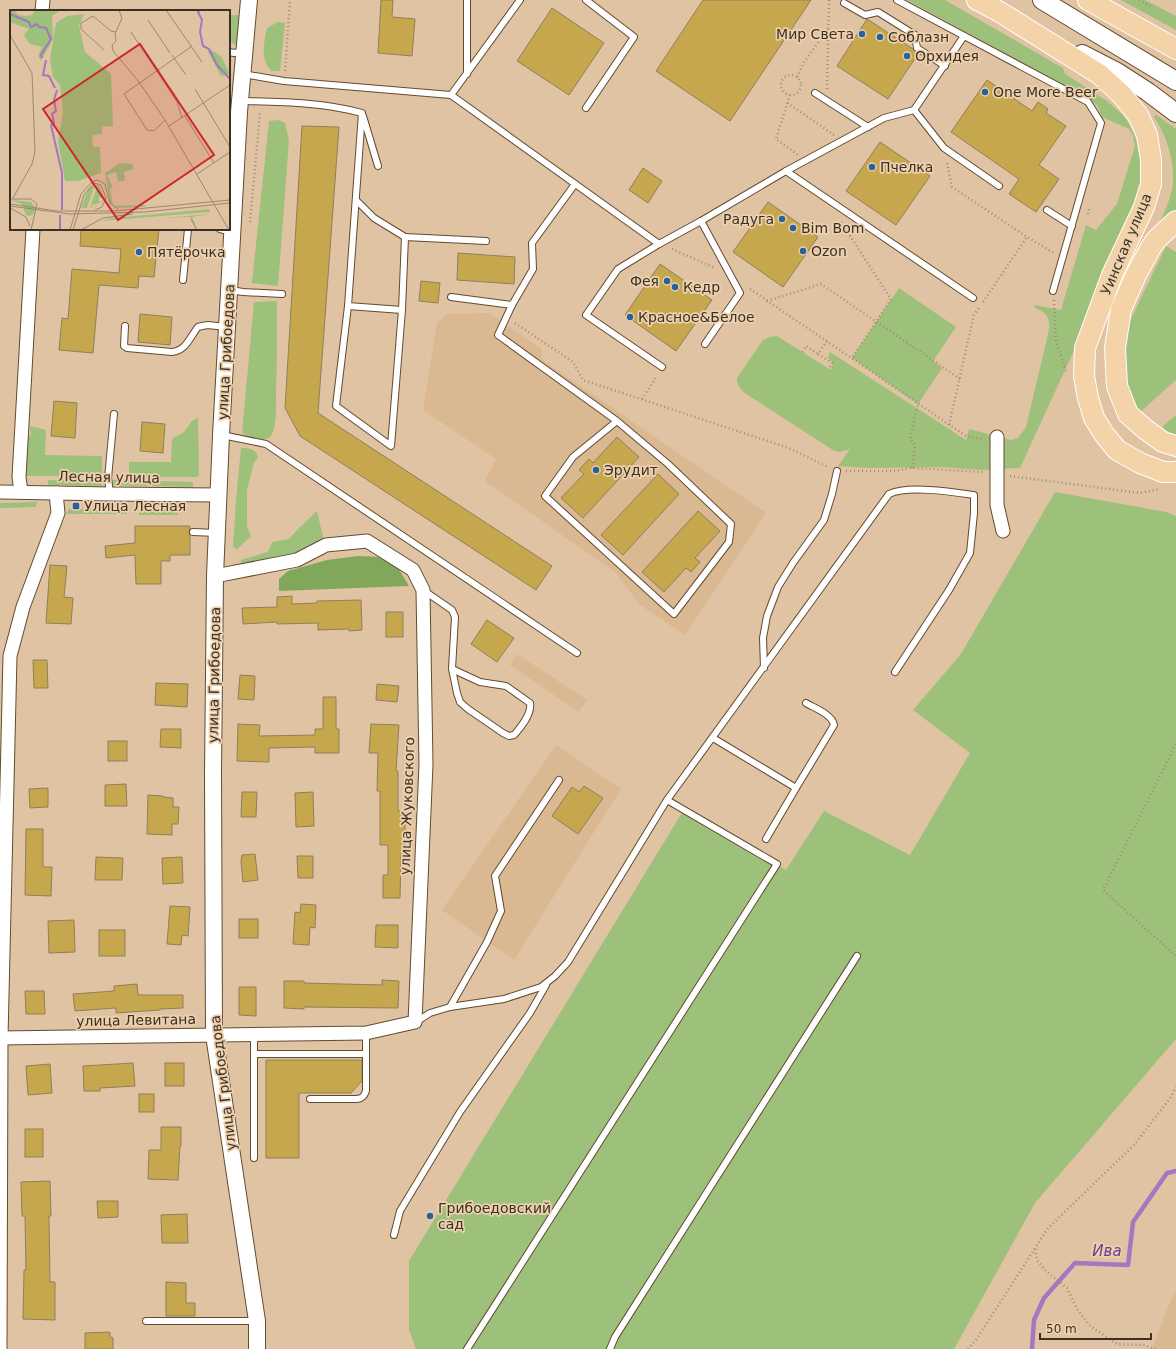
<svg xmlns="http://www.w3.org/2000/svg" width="1176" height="1349" font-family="'DejaVu Sans',sans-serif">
  <rect width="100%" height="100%" fill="#e0c3a2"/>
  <g fill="#dab892">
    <path d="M489,313L542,349L541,359L766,513L685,635L640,605L616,573L485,481L496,459L423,410L437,323L447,314Z"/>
    <path d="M517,654L587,700L579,712L510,665Z"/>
    <path d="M556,745L621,789L514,960L442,910Z"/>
    <path d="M1176,1292V1349H1152L1169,1304Z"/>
  </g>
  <g fill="#9dc07b">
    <path d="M907,0H945L1063,68L1065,74L1107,101L1124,116L1134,133L1143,165L1141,193L1076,346L1020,468L981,470L943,467L867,468L838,466L850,449L839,452L833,450L746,394C740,389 737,386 737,378L763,340L769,337L777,336L831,370L833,363L828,358L830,352L966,440L969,429L1011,440L1018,438L1026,427L1049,330C1050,317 1047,313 1035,308L1034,305L1061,310L1086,225L1096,230L1117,204L1135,146L1133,135L1129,129L1102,117L1097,105L1084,96L1054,81L1038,71Z"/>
    <path d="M1121,0H1145L1176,16V30Z"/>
    <path d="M229,15H238L239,44L234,45L229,38Z"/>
    <path d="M278,22L285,23L280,71H271C260,58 264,43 267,28Z"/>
    <path d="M1156,115L1176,129V219L1157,228C1164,214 1171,199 1173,184C1175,162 1166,133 1153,116Z"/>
    <path d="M279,120L285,123L289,140L278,286L252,283L269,121Z"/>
    <path d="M1166,246L1176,252V380L1138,414L1133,402L1120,365L1123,345L1131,319Z"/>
    <path d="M899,288L956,327L933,361L942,368L918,404L852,358Z"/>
    <path d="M277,301C277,331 277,361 276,391C276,401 277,425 272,434C267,444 249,438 242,433L254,302Z"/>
    <path d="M1176,415V437L1168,435L1161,428Z"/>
    <path d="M198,418L199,475L197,477H129V462H171L172,439L184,432L192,421Z"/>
    <path d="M30,426L46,430L45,455L102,456V476H26L25,472L26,434L31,436Z"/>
    <path d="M241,448C249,448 257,449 258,458L254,462L247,490V526L251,537C245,540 243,545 237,549L233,547L236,500Z"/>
    <path d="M48,480L102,481V486L48,485Z"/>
    <path d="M112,480L191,482L193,483V487L112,485Z"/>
    <path d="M1055,492L1166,512L1176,516V1039L1035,1203L954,1349H416L409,1330V1261L683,811L786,870L824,811L910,855L970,753L913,710L961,654Z"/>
    <path d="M37,502L36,507L0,508V503Z"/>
    <path d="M69,509H128L127,514H66Z"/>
    <rect x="139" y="509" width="39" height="6"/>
    <path d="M317,511L324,541L311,550L241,567V560L268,552L272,542L289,539L297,530Z"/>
  </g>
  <path fill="#81a85a" d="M358,556L381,557L397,566L409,586L279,591V579L288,571L327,560Z"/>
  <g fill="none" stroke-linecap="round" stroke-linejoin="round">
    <path stroke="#a378c0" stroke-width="4.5" d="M1032,1349L1034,1320L1044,1298L1075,1263L1128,1265L1133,1222L1167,1173L1176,1171"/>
  </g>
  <g fill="#c6a74d" stroke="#8e805b">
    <path d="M381,0H393L392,17L415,19L412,56L378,53Z"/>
    <path d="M703,0H811L730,121L656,71Z"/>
    <path d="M552,8L604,43L569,95L517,61Z"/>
    <path d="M867,19L913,49L918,54L888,99L837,66Z"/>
    <path d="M987,80L1032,111L1038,102L1048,109L1046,113L1066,126L1039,165L1059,179L1036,212L1009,194L1019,179L951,132Z"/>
    <path d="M302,126L339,127L318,413L552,566L536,590L300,436L285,408Z"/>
    <path d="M880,142L930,176L896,225L846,191Z"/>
    <path d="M643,168L662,181L648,203L629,190Z"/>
    <path d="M768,202L818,237L783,287L733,252Z"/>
    <path d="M81,229H159L154,277L139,276L138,288L99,285L93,353L59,350L62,318L68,319L72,269L119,273L121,249L80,246Z"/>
    <path d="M458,253L515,257L514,284L457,280Z"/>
    <path d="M660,264L712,300L676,351L625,315Z"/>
    <path d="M421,281L440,283L438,303L419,301Z"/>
    <path d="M140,314L172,317L170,345L138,342Z"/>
    <path d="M54,401L77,403L75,438L51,436Z"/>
    <path d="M142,422L165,424L163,453L140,451Z"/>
    <path d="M617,437L639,457L583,518L561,498L584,474L579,470L589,459L593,463Z"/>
    <path d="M658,474L679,494L623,555L601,535Z"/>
    <path d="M698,511L720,531L695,558L700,562L691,572L686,568L664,592L642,572Z"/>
    <path d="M135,526H190L189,532L190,536V555H170V561H161V584H136L135,555L106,558L105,546L135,543Z"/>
    <path d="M50,565L67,566L64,597L73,598L71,624L46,623Z"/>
    <path d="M292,596V604L317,603V601L361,600L362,630L349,631V629L318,630V623L277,624V622L243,624L242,608L277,607V597Z"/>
    <rect x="386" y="612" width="17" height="25"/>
    <path d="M487,620L514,638L497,662L471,644Z"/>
    <path d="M33,660H47L48,688H34Z"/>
    <path d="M240,675L255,676L254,700L238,699Z"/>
    <path d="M156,683L188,684L187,707L155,705Z"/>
    <path d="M377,684L399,686L397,702L376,700Z"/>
    <path d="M323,697H336V729H339V753H315V747L269,748V762L237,761L238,724L260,725L259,736L315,735V729H323Z"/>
    <path d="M371,724L399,725L396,771H398V811H405V855H401L400,898H383V875H388V845H380V791H377L378,753H369Z"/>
    <path d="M161,729H181V748L160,747Z"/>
    <rect x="108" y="741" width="19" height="20"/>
    <path d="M126,784L127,806H105V785Z"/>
    <path d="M584,786L603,798L578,834L552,816L572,787L579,792Z"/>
    <path d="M48,788V807L30,808L29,789Z"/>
    <path d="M242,792H257L256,817H241Z"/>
    <path d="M313,792L314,826L296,827L295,793Z"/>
    <path d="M148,795L163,796V797L173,798V807H179L178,824H172V835L147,834Z"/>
    <path d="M26,829H43V867H52L51,896L25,895Z"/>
    <path d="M255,854L258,880L243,882L241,861L242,855Z"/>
    <path d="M297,856H313V878H298Z"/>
    <path d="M96,857L123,858L122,880H95Z"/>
    <path d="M182,857L183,883L163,884L162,858Z"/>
    <path d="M301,904L316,905L315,928L310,927L309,945L293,944L295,912L300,913Z"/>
    <path d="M170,906L190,907L188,936L182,935L181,945L167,944Z"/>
    <rect x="239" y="919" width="19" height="19"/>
    <path d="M74,920L75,952L49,953L48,921Z"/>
    <path d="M376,925H398V948L375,947Z"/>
    <rect x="99" y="930" width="26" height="26"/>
    <path d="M382,980L399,981L398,1008L304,1007V1009L284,1008V981H304V983L382,985Z"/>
    <path d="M137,984L138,995H183V1008L160,1009V1010L116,1013V1008L75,1011L73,994L114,991V986Z"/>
    <path d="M239,987H256V1016L239,1015Z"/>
    <path d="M25,991H44L45,1014H26Z"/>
    <path d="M266,1060H362V1081L351,1093H299V1158H266Z"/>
    <path d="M133,1063L135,1086L100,1088V1091H84L83,1066Z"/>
    <rect x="165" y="1063" width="19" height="23"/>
    <path d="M50,1064L52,1093L28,1095L26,1066Z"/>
    <rect x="139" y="1094" width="15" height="18"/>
    <path d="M161,1127H181V1146H180L178,1180L148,1179L149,1150H161Z"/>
    <rect x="25" y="1129" width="18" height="28"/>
    <path d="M50,1181L51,1216H49L50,1282H55V1320L23,1319L24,1270H26L25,1216H22L21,1182Z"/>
    <path d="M97,1201H118V1217L98,1218Z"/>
    <path d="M187,1214L188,1243H162L161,1215Z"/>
    <path d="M166,1282L186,1283V1303H195V1316H166Z"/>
    <path d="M110,1332V1337L113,1338V1349H85V1333Z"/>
  </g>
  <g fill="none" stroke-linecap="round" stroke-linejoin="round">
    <g stroke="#644b2e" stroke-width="8">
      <g id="service">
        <path d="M586,0L634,37L586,108"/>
        <path d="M897,0L1088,102L1101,123L1053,291"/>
        <path d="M844,3L865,15L878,12L915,35L917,48L945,66"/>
        <path d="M229,52L234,53L244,51"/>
        <path d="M243,74L284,81L451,95L659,244L618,269L586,315L662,367"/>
        <path d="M467,74V0"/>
        <path d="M815,93L868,127"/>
        <path d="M451,95L520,0"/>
        <path d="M241,101C281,102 323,102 362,113L348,306L336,406L391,446L402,310L405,237L374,218L356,200"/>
        <path d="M914,110L944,148L999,186"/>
        <path d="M363,116L378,166"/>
        <path d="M786,171L884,118L914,110L964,36"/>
        <path d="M1047,210L1072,226"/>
        <path d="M701,221L740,293L705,344"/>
        <path d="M220,229L232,232"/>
        <path d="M405,237L486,241"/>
        <path d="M659,244L701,221L786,171L973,298"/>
        <path d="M183,280L188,229"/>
        <path d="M230,290L243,292L282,294"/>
        <path d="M451,297L512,305L533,269L532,243L575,184"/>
        <path d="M512,305L498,335L617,421L668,464L731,524L729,542L674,614L545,496L573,457L617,421"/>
        <path d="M348,306L402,310"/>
        <path d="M125,326L124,346L127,348L172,352C186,351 190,337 198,327L202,326L208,325L226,327"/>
        <path d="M222,435L266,444L577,653"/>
        <path d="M110,494L108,478L114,414"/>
        <path d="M193,532L217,533"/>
        <path d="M423,590L452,610L455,617L452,669L457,693L460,702L468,709L503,733L509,736L514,735C521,727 532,714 530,703L506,686L480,682L452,669"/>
        <path d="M764,668L763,638L767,616L778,587L793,563L824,520L832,494L837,471"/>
        <path d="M713,738L796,788L834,725C832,714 814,708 806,703"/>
        <path d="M766,839L796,788"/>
        <path d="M450,1007L487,942L501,911L495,876L559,780"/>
        <path d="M416,1022L430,1013L450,1007L504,999L541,987L555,976L568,962L667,800L889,494C908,485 953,492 974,495V513L970,553L949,590L895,672"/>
        <path d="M254,1034V1158"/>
        <path d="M254,1054H366"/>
        <path d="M310,1099H357C363,1098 364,1096 366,1091V1033"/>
        <path d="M394,1235L400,1211L460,1112L530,1013L546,985"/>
        <path d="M146,1321H257"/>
        <path d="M467,1349L777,864L667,800"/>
        <path d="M610,1349L615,1337L857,956"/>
      </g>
    </g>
    <g stroke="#644b2e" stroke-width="15">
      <g id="minor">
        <path d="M42,11L43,0"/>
        <path d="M997,437V505L1003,531"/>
        <path d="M0,492L110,494L218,495"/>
        <path d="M21,492L19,477L33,229"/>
        <path d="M0,1038L366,1033L415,1022L426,764L423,590L413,570L367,541L326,545L297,560L215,576"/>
        <path d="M0,1349L1,1038L10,656L23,607L58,513L56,493"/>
      </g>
    </g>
    <g stroke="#644b2e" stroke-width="18">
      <path id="tertiary" d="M249,0L239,112L221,435L215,576L213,772L214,1035L257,1321V1349"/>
    </g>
    <g stroke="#644b2e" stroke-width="20">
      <g id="secondary">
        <path d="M1042,0L1176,81"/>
        <path d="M1082,54L1117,72L1148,92L1176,113"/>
      </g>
    </g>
    <g stroke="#fff" stroke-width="22">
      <g id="primary">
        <path d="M977,0L1000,12L1099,74L1122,95L1138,115L1147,135L1151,160V184L1144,207L1112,275L1085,348L1084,376L1088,398L1094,418L1104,434L1117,450L1140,463L1163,472H1176"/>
        <path d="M1088,0L1176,49"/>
        <path d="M1176,221L1157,239L1151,247L1136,275L1121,309L1115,348L1117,386L1128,414L1145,429L1163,442L1176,446"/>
      </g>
    </g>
    <g stroke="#a28c73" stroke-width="2.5" stroke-dasharray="1 3" stroke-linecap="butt">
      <path d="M1139,0L1153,8"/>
      <path d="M285,71L290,0"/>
      <circle cx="791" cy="85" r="10"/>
      <path d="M797,77L804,62L829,28"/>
      <path d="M827,89L829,0"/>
      <path d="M790,95L776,139L798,155"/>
      <path d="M787,103L834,135"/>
      <path d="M947,163L952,187L1027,237L1054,253"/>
      <path d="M1088,214L1090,207"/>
      <path d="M250,222L260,113"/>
      <path d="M841,222L891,299L852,358"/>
      <path d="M672,249L715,268"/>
      <path d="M750,289L966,436L985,440"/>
      <path d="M1054,300L1056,341L1066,371"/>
      <path d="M767,301L821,284L960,379"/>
      <path d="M983,302L1027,237"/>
      <path d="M515,323L573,362L583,380L789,448L828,467"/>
      <path d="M827,341L818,354L832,363L829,369"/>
      <path d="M802,352L806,346L818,354"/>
      <path d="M642,399L657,376"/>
      <path d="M949,425L974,315L980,306"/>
      <path d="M912,468L915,445L910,438L918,404"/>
      <path d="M846,471H895L912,468L983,472"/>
      <path d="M1010,476L1140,493L1160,489"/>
      <path d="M1176,744L1103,890L1176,956"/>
      <path d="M1035,1249L1037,1260L1046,1271L1067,1288L1077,1309L1090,1326L1117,1344L1143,1345L1156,1349"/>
      <path d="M968,1349L976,1340L1048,1228L1135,1144L1171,1097L1176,1087"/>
    </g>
    <use href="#service" stroke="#fff" stroke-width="6"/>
    <use href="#minor" stroke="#fff" stroke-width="13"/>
    <use href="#tertiary" stroke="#fff" stroke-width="16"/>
    <use href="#secondary" stroke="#fff" stroke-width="18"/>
    <use href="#primary" stroke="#f5d3a9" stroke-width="20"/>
  </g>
  <g fill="#29629a" stroke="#edd0ae" stroke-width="1.5">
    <circle cx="862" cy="34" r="4"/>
    <circle cx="880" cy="37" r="4"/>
    <circle cx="907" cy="56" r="4"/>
    <circle cx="985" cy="92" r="4"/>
    <circle cx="872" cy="167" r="4"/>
    <circle cx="782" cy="219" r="4"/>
    <circle cx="793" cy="228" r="4"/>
    <circle cx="803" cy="251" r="4"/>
    <circle cx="139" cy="252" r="4"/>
    <circle cx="667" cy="281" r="4"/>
    <circle cx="675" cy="287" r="4"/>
    <circle cx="630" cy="317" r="4"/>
    <circle cx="596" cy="470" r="4"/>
    <rect x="72" y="502" width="8" height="8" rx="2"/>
    <circle cx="430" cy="1216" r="4"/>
  </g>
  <g text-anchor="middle" stroke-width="3.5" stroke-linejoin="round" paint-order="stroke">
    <g font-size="14" fill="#3b3023" stroke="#edd0ae" text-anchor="start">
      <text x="854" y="39" text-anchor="end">Мир Света</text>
      <text x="888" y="42">Соблазн</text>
      <text x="915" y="61">Орхидея</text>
      <text x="993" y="97">One More Beer</text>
      <text x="880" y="172">Пчелка</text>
      <text x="774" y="224" text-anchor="end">Радуга</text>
      <text x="801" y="233">Bim Bom</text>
      <text x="811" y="256">Ozon</text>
      <text x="147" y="257">Пятёрочка</text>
      <text x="659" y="286" text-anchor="end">Фея</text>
      <text x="683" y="292">Кедр</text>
      <text x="638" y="322">Красное&amp;Белое</text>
      <text x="604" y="475">Эрудит</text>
      <text x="84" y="511">Улица Лесная</text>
      <text x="438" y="1213">Грибоедовский<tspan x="438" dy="16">сад</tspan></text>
    </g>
    <g font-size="14" fill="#3b3023" stroke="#edd0ae">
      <text transform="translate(1126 244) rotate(-67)" y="5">Уинская улица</text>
      <text transform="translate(226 352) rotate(-87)" y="5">улица Грибоедова</text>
      <text transform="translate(109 477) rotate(1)" y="5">Лесная улица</text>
      <text transform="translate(214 675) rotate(-89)" y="5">улица Грибоедова</text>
      <text transform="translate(407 806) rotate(-88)" y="5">улица Жуковского</text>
      <text transform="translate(136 1020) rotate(-1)" y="5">улица Левитана</text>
      <text transform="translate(223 1083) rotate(-97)" y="5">улица Грибоедова</text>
    </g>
    <g font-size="15" font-style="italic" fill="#713a92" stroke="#edd0ae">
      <text x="1107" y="1256">Ива</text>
    </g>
  </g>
  <g transform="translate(10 10)">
    <rect width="220" height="220" fill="#e0c3a2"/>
    <path d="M0,0H4L8,5L17,6L22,5L25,0H51L42,6L43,29L31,51L28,46L32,37L20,34L14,25L19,19L0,12ZM74,4L69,16L75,42L101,64L103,116L92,117V124L82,125L83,137H90L91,163L68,171H55L48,131L53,103L50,75L43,67L40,49L46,13L57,6ZM199,39L211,46L220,64L211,66L198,42ZM110,153L123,154V159L114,162L115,171H108L106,162L97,165L103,177L100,178L103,196L136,195L134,197L108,198L104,197L100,192L95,163ZM85,174L77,198H71L78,180ZM88,174L95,189L89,187V192L93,190L92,192L82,195L81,197L92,194L80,198ZM0,190L21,192L25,197L24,203L20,206L16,205L12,194ZM200,199V202L90,211L103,208ZM200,204L182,207L187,218L180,207L153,208Z" fill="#9dc07b"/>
    <path fill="none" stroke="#a378c0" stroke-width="2" d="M190,0L188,2L192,10L190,22L193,36L199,39L207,55L220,69M0,4L19,12L21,17L27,14L29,17L36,18L41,29L31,45L32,48M36,50L33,65L39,66L45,78M47,80L44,90L46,101L42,104L44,113L41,115L52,163V200M50,220V205"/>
    <path fill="none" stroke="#9e886f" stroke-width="1" d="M109,0L112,8L105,24L106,31L102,35L103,41L129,72L155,110L219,220M156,0L192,52M138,10L160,43M121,22L167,92L172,108M0,25L22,63L25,142L22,154L3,188M94,40L71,19V13L83,6L101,21L106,22M162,45L176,65M185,79L220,137M175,106L204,153M155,110L144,121L137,120L114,84L182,36M159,116L220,75M187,164L220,142M0,189H21L27,194L21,220M0,194L47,201H105L220,190M0,196L60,204L135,202L220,193M0,198L16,207L20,216M181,209L187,220M60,220L71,184L83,171L88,170L95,174L100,193L108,199M63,220L74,185L84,173L91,175L96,188L92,197L85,200M71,220L93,208L123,204"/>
    <path fill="#ce2828" fill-opacity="0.15" stroke="#ce2828" stroke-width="2" d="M130,34L204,145L108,210L33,99Z"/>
    <rect width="220" height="220" fill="none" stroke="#3b3023" stroke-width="2"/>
  </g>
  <path d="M1040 1333v6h111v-6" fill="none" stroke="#3b3023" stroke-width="2"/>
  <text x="1046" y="1333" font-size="12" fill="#3b3023" stroke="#edd0ae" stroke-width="3" paint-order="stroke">50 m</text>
</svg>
